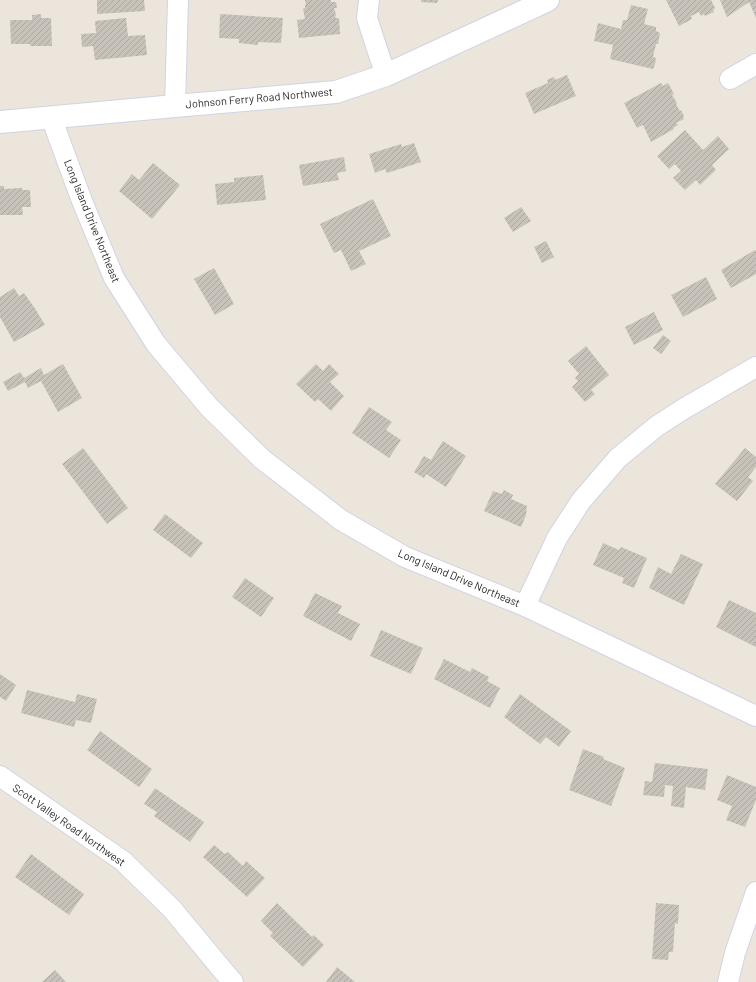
<svg xmlns="http://www.w3.org/2000/svg" width="756" height="982" font-family="Barlow,sans-serif">
  <defs>
    <pattern id="building-hatch" width="6" height="6" patternUnits="userSpaceOnUse"><rect width="6" height="6" fill="#c7c2ba"/><path d="M-1 1l2-2M0 6l6-6M5 7l2-2" fill="none" stroke="#aba7a0"/></pattern>
  </defs>
  <rect width="100%" height="100%" fill="#ece5db"/>
  <g fill="url(#building-hatch)">
    <path d="M97,0H144L145,11L97,14Z"/>
    <path d="M305,0H331V2H336L337,8H334V10H335L336,17L335,16V18H339L340,34L299,38L297,20L305,19L303,9L305,8V5H306Z"/>
    <path d="M421,0H438L437,3L421,2Z"/>
    <path d="M666,0H711L715,8L713,10L714,12L705,16L704,14L701,16L699,12L691,16L692,19L679,26Z"/>
    <path d="M720,0H756V18L749,2L727,17Z"/>
    <path d="M631,5L648,9L644,24L656,27V31L660,33L658,44H656L653,57L656,58L655,61H656L653,69L610,59L613,45L594,41L598,23L621,29L623,20H627Z"/>
    <path d="M41,14V18H51L52,46H30V44H11L10,20H32V15Z"/>
    <path d="M220,14L283,18L281,43L258,42V45L239,43V39L219,38Z"/>
    <path d="M126,18L128,36L145,35L147,55L95,60L93,46L82,47L81,34L96,33L95,21Z"/>
    <path d="M567,75L576,96L534,114L525,93L548,83L547,80L554,77L555,80Z"/>
    <path d="M661,83L663,86L668,83L674,94L672,95L677,103L676,104L680,111L681,110L684,116L683,117L684,119L676,123L678,125L673,128L674,129L651,142L643,125L637,128L624,103Z"/>
    <path d="M685,130L703,150L718,136L729,149L712,165L716,170L700,185L696,180L685,190L673,178L681,171L675,164L669,169L657,156Z"/>
    <path d="M414,143L421,162L387,173L385,169L375,173L369,154L401,144L402,147Z"/>
    <path d="M344,157L346,171L337,173L339,180L303,186L299,165Z"/>
    <path d="M153,163L180,185L152,219L119,191L132,174L139,180Z"/>
    <path d="M263,175L266,200L217,205L215,184L234,182V178Z"/>
    <path d="M0,186H4V189L22,188V190H30L31,207H22L23,215H0Z"/>
    <path d="M373,199L391,236L359,251L366,264L351,271L341,250L334,253L320,224Z"/>
    <path d="M521,207L531,221L513,232L504,218Z"/>
    <path d="M546,241L554,257L542,263L534,247Z"/>
    <path d="M755,250L756,251V274L731,288L721,270Z"/>
    <path d="M214,268L234,304L215,315L194,279Z"/>
    <path d="M706,277L717,299L683,317L671,295Z"/>
    <path d="M14,288L19,296L24,293L34,307L45,325L14,342L0,317V297Z"/>
    <path d="M654,312L663,330L634,345L625,327Z"/>
    <path d="M663,335L671,341L661,354L653,348Z"/>
    <path d="M586,346L609,375L591,390L595,394L585,402L572,387L578,381L575,378L579,374L568,361Z"/>
    <path d="M63,364L82,398L58,412L41,381L28,388L25,382L8,391L3,382L20,372L24,378L41,368L44,375Z"/>
    <path d="M316,364L323,371L329,364L339,374L330,382L344,396L331,411L318,399L315,402L296,384Z"/>
    <path d="M369,407L392,422L386,430L401,440L389,458L352,433Z"/>
    <path d="M443,441L466,456L446,487L426,474L424,478L414,472L424,456L431,460Z"/>
    <path d="M83,448L128,508L107,524L62,464Z"/>
    <path d="M745,448L756,457V467L748,477L753,481L737,501L715,484Z"/>
    <path d="M504,490L513,495L511,499L527,506L526,515L521,527L484,511L493,491L502,494Z"/>
    <path d="M165,514L203,543L191,558L153,530Z"/>
    <path d="M603,543L619,550L621,547L647,558L634,588L622,583L624,578L593,565Z"/>
    <path d="M681,554L703,564L684,605L649,588L658,567L671,574Z"/>
    <path d="M245,578L274,598L261,617L232,597Z"/>
    <path d="M315,593L342,606L338,613L360,624L351,641L303,616Z"/>
    <path d="M729,600L756,613V647L716,627Z"/>
    <path d="M381,630L423,648L411,674L370,656Z"/>
    <path d="M444,659L470,672L472,668L489,677L487,681L500,688L490,708L434,679Z"/>
    <path d="M0,674L16,685L6,701L0,697Z"/>
    <path d="M27,690L75,702L77,694L97,699L91,723L76,720L74,727L21,713Z"/>
    <path d="M520,694L571,731L559,747L546,737L540,744L504,717Z"/>
    <path d="M100,731L152,769L139,787L87,750Z"/>
    <path d="M583,749L604,757L603,759L625,768L611,806L569,790Z"/>
    <path d="M655,763L708,769L705,790L686,787L684,808L671,806L673,786L665,785L664,797L643,795L645,781L652,782Z"/>
    <path d="M727,775L756,787V800L745,827L726,820L732,806L717,800Z"/>
    <path d="M155,788L204,822L190,842L154,816L157,812L144,804Z"/>
    <path d="M214,845L225,854L228,852L243,866L246,861L265,878L247,897L203,857Z"/>
    <path d="M31,854L84,894L69,915L15,877Z"/>
    <path d="M277,903L312,937L314,935L324,945L303,967L270,936L273,933L261,921Z"/>
    <path d="M656,903L679,905L678,924L675,923L673,952H669L668,960L652,959Z"/>
    <path d="M337,967L355,982H326Z"/>
    <path d="M55,970L66,982H42Z"/>
  </g>
  <g fill="none" stroke-linecap="round" stroke-linejoin="round">
    <g stroke="#d0d3e3" stroke-width="22">
      <g id="minor">
        <path d="M369,0L367,18L379,55L386,75"/>
        <path d="M730,79L756,64"/>
        <path d="M175,106L178,0"/>
        <path d="M51,117L82,201L114,278L156,344L209,407L262,459L341,520L405,557L525,606L756,716"/>
        <path d="M525,606L557,538L581,501L618,458L657,426L685,408L756,367"/>
        <path d="M0,776L123,861L172,909L225,973L233,982"/>
        <path d="M728,982L735,953L756,892"/>
      </g>
    </g>
    <g stroke="#d0d3e3" stroke-width="24">
      <path id="tertiary" d="M0,122L175,106L336,92L386,75L548,0"/>
    </g>
    <use href="#minor" stroke="#fff" stroke-width="20"/>
    <use href="#tertiary" stroke="#fff" stroke-width="22"/>
  </g>
  <g text-anchor="middle" stroke-width="3" stroke-linejoin="round" paint-order="stroke">
    <g font-size="11" fill="#292929" stroke="#fff">
      <text transform="translate(259 98) rotate(-5)" y="4">Johnson Ferry Road Northwest</text>
      <text transform="translate(92 221) rotate(68)" y="4">Long Island Drive Northeast</text>
      <text transform="translate(459 578) rotate(23)" y="4">Long Island Drive Northeast</text>
      <text transform="translate(69 825) rotate(35)" y="4">Scott Valley Road Northwest</text>
    </g>
  </g>
</svg>
